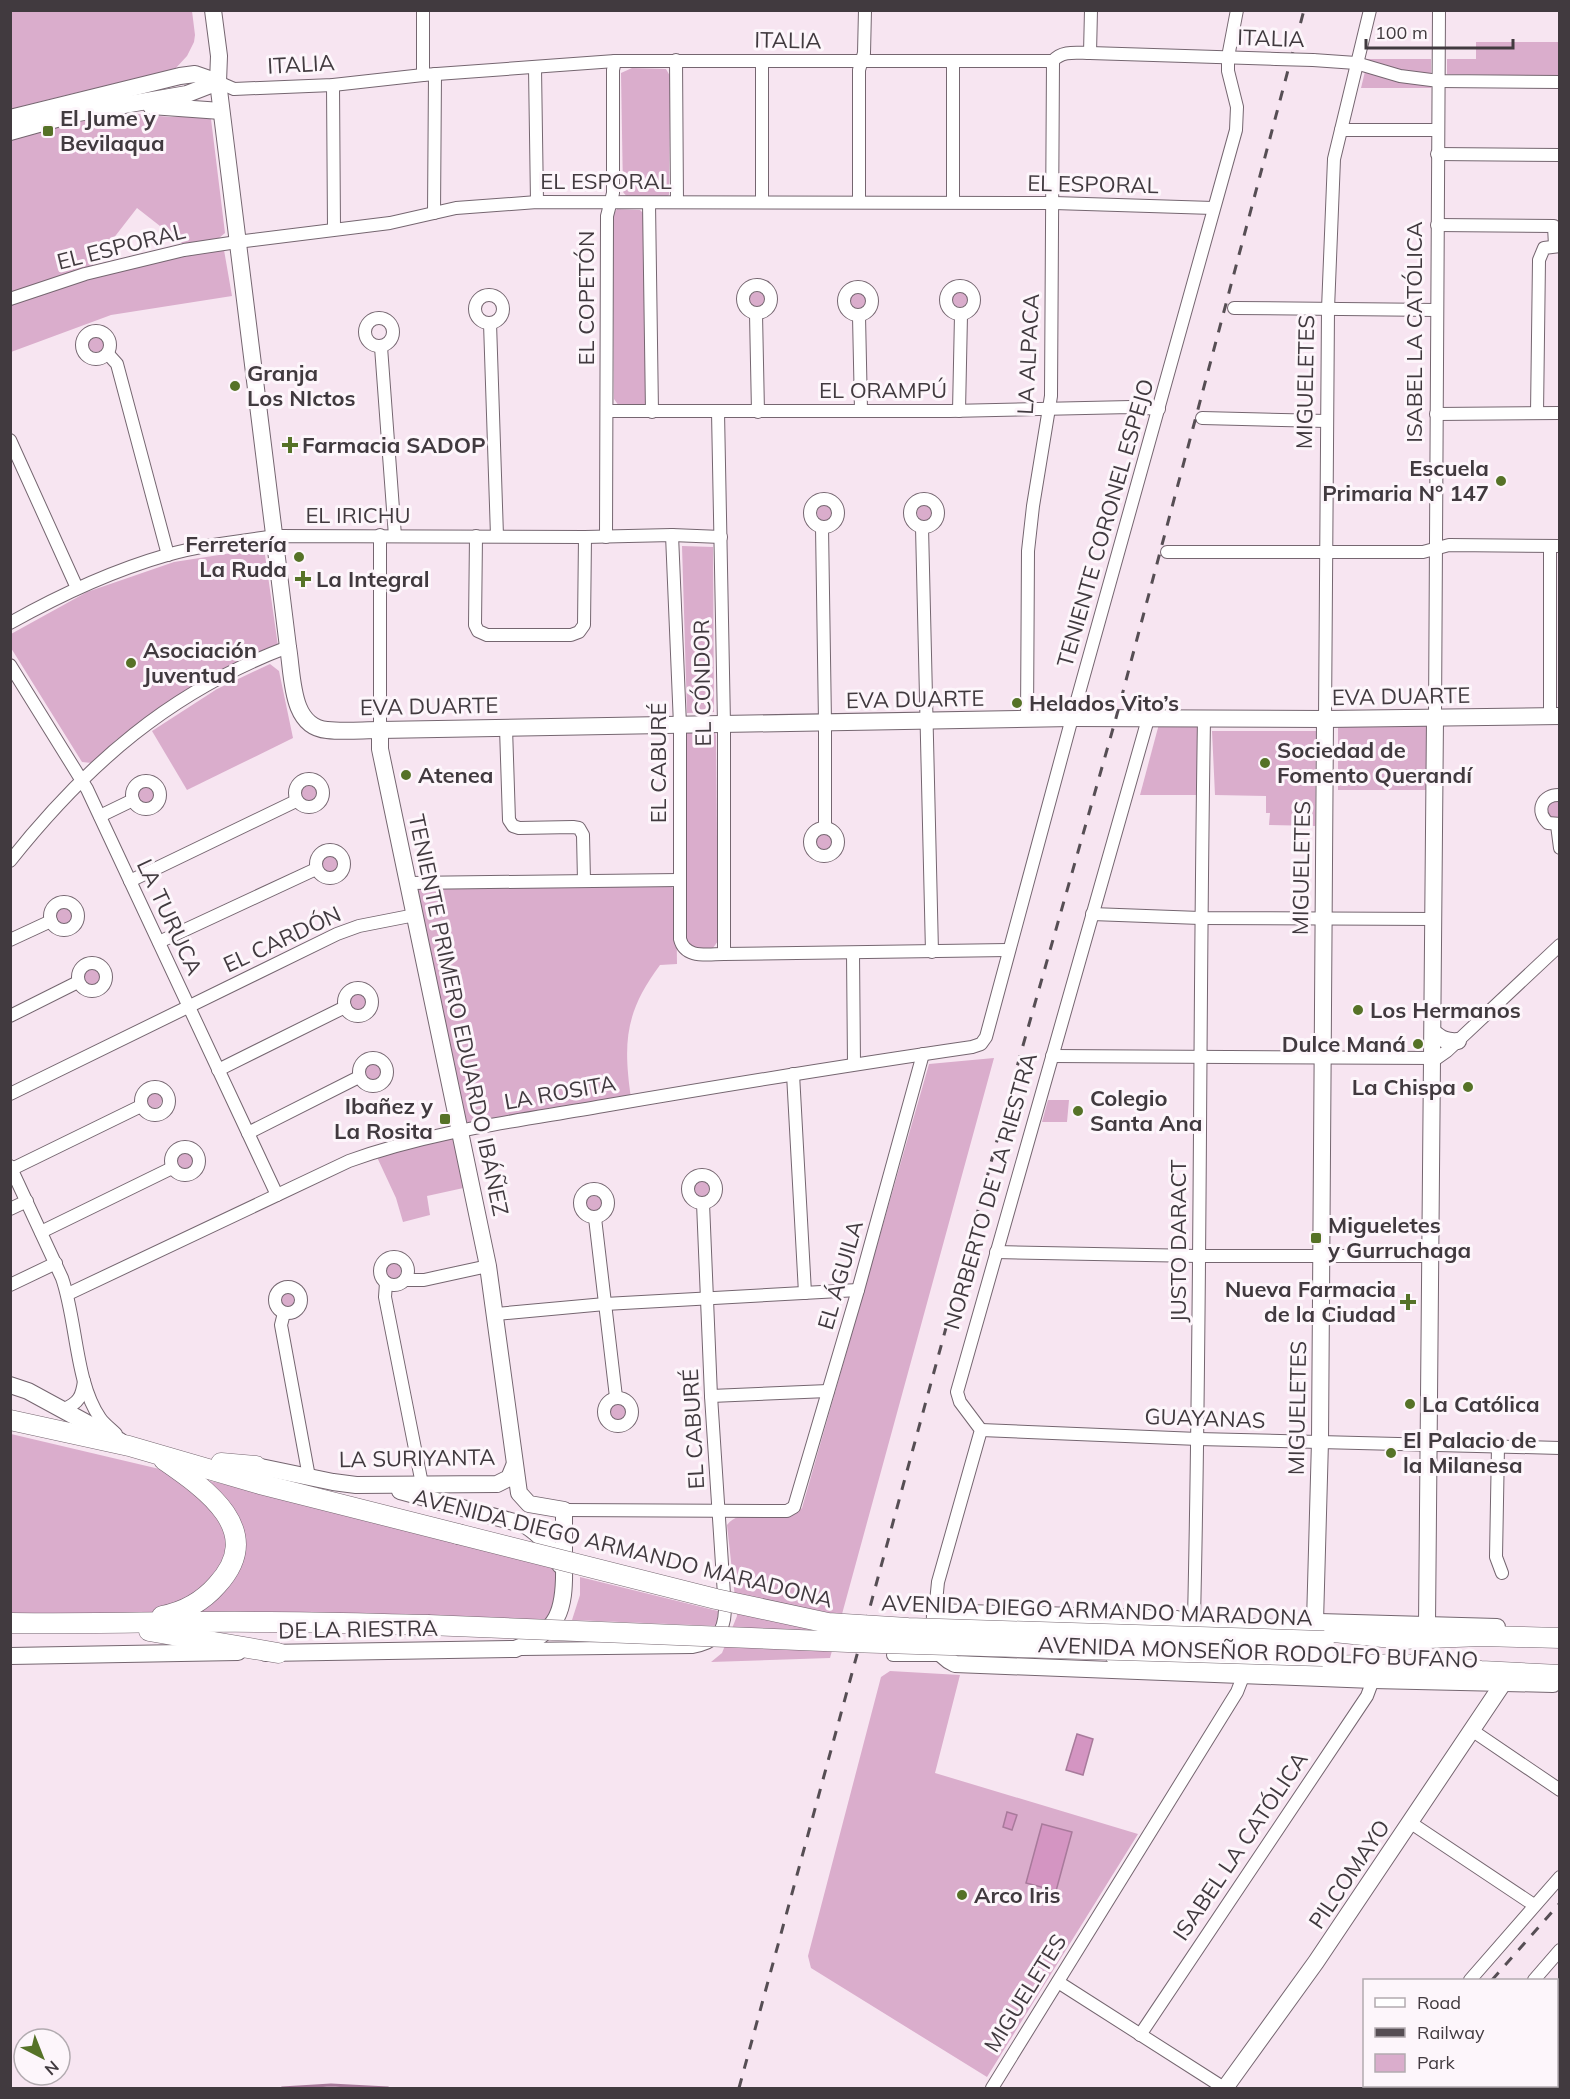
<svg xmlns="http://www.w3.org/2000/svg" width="1570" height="2099" font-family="Mulish,sans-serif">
  <rect width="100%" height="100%" fill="#f7e5f1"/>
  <g fill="#daadcc">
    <path d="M10,11H192L195,35L194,42L187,56L174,70L138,81L79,92L11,109Z"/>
    <path d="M1476,42H1559V76L1447,74V59H1476Z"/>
    <path d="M1368,59H1431V88H1361Z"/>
    <path d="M632,68L666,69L670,76L669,195L665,199H629L623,192L621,73Z"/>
    <path d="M119,112L170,117H205L211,119L225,233L219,238L183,244L137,208L92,266L11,294L10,137L56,123Z"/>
    <path d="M617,209L640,210L644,214L646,406H619L614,399L613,214Z"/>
    <path d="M224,250L232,296L111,315L11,352V305C80,279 150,261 224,250Z"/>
    <circle cx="960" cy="299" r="8"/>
    <circle cx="757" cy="300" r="8"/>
    <circle cx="858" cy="301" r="8"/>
    <circle cx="96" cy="344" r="8"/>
    <circle cx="825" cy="513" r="8"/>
    <circle cx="925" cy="513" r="8"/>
    <path d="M682,546L713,547L714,712L687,713Z"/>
    <path d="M264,548L278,646L161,708L116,740L92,763L82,762L11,648V634L87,592L174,562Z"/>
    <path d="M270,664L279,671L293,738L187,790L152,731L217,689Z"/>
    <path d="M1159,724H1199V795H1140Z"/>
    <rect x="1338" y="726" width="91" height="64"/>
    <path d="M689,730L715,732L716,736L718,941L713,948L694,949L687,946L684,938L683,734Z"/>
    <path d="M1212,731H1316L1315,826L1269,825L1270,813H1266V796L1215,795Z"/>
    <circle cx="309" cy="794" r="8"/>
    <circle cx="146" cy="795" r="8"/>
    <path d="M1559,799V818H1553L1548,815L1547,805L1549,802Z"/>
    <circle cx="824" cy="842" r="8"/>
    <circle cx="330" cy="864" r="8"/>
    <path d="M669,886L674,888L676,893L677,964L660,965C625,1012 623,1042 631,1098L476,1123H468L464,1117L417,889L422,888Z"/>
    <circle cx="64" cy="916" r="8"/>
    <circle cx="92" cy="977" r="8"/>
    <circle cx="358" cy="1002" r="8"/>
    <path d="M994,1058L830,1658L711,1662L722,1653L737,1616L727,1525C745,1502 783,1527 802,1508L929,1064Z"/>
    <circle cx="373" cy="1072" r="8"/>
    <circle cx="154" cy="1100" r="8"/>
    <path d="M1048,1100H1069L1067,1122H1042Z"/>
    <path d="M455,1138L468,1187L427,1196L430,1215L403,1222L396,1198L376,1155L404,1147Z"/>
    <circle cx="185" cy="1161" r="8"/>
    <circle cx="701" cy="1189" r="8"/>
    <circle cx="594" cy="1204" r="8"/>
    <circle cx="393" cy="1271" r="8"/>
    <circle cx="288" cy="1300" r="8"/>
    <circle cx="618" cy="1412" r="8"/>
    <path d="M11,1434L456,1539L555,1565L560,1595L546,1626L145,1613H11Z"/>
    <path d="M580,1577L718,1611L717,1626L572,1620L580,1595Z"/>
    <path d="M890,1671L960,1675L935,1773L1138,1834L987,2077L811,1968L808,1956L881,1677Z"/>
  </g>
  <g fill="#d495c2" stroke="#a87a9b" stroke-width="1.5">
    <path d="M1077,1734L1093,1739L1083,1775L1066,1770Z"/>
    <path d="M1007,1812L1017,1815L1012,1830L1003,1827Z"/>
    <path d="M1042,1824L1072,1832L1056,1891L1026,1883Z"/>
  </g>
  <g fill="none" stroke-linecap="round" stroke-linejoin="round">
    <path stroke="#a87a9b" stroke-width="3" d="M282,2088L331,2085L388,2088"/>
    <g stroke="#756670" stroke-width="14">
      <g id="street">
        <path d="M1090,53L1091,10"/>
        <path d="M676,60L677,202"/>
        <path d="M1313,60L1356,63L1400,76L1439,81L1560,82"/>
        <path d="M762,61V202"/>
        <path d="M535,68L537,202"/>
        <path d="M423,75V10"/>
        <path d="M218,82L234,89L333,85L423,75L615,61H1053C1062,50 1077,53 1090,53L1276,59"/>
        <path d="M333,85L334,229"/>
        <path d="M1341,130H1438"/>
        <path d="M1437,154L1560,155"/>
        <path d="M859,202V70L864,53L865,10"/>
        <path d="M953,202V62"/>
        <path d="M649,203L652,412"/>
        <path d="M434,213L435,74"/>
        <path d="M1437,225L1554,226L1555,246"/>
        <circle cx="757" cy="299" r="14"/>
        <circle cx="960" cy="300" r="14"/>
        <circle cx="858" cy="301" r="14"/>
        <circle cx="489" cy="309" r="14"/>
        <path d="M10,299L85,274L184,250L237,242L390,223L456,208L537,202L1054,203L1213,208"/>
        <path d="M1234,308L1437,310"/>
        <path d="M756,314L758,412"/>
        <path d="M859,316L861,410"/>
        <circle cx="379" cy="332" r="14"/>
        <path d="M490,323L497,536"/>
        <circle cx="96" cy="345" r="14"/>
        <path d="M381,347L395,536"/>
        <path d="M108,354L117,364L168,555"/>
        <path d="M607,411H950L1131,407L1159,409"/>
        <path d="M959,411L961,315"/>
        <path d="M718,412L724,724V954"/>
        <path d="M1537,413L1539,260L1544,248L1560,246"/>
        <path d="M1436,414L1560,413"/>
        <path d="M1202,418L1327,421"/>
        <path d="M10,440L77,588"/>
        <circle cx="924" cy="513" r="14"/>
        <circle cx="824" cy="513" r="14"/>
        <path d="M822,527L825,723V828"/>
        <path d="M922,527L932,952"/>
        <path d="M380,535V730"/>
        <path d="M672,535L680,725V939C685,959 707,954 724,954L1008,950"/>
        <path d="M476,536L475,625L478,631L487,635H571L579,632L584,625L585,537"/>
        <path d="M606,537L607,216L613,193V70L615,61"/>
        <path d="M1550,546V716"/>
        <path d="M1167,552H1423L1449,545L1560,546"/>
        <path d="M10,623C60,595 111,571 167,555C202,545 240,541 276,536L585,537L672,535L721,537"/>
        <path d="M10,665L87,789L277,1195"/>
        <path d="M1435,718L1439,10"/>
        <path d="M1027,719L1028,551L1033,506L1051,396L1053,61"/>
        <path d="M1325,719L1328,309L1334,159L1370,10"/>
        <path d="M506,728L509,820L513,826L519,828L573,827L579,828L583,835L584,881"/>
        <circle cx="309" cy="793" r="14"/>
        <circle cx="146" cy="795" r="14"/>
        <path d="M1560,795C1542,794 1535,811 1548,823L1560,824"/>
        <path d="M100,816L133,800"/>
        <path d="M1557,825L1560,848"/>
        <circle cx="824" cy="842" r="14"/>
        <circle cx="330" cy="864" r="14"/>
        <path d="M10,861C87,764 171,691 288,647"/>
        <path d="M130,881L296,801"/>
        <path d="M408,883L679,880"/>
        <circle cx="64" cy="916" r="14"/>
        <path d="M1092,914L1200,918L1435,919"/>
        <path d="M10,940L51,921"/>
        <path d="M159,942L316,869"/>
        <path d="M853,953L854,1064"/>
        <circle cx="92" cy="977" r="14"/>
        <circle cx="358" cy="1002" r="14"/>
        <path d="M10,1016L78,982"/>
        <path d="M1052,1056L1437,1058L1447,1051L1560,945"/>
        <circle cx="373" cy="1072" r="14"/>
        <path d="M218,1070L345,1007"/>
        <path d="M793,1074L805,1293"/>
        <circle cx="155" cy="1101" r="14"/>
        <path d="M10,1094L337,934L359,926L415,915"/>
        <path d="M248,1133L359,1077"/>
        <circle cx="185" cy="1161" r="14"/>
        <path d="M10,1166L62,1278C77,1321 75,1382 100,1418C104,1424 111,1429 116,1434"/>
        <path d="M12,1169L141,1106"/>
        <circle cx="702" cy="1189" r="14"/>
        <circle cx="594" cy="1203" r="14"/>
        <path d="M10,1209L27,1201"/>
        <path d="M595,1218L616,1397"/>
        <path d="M41,1232L172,1168"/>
        <path d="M996,1252L1198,1256H1429"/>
        <circle cx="394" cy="1271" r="14"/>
        <path d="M405,1280H424L488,1266"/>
        <path d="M386,1283L385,1297L422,1484"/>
        <path d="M10,1285L56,1263"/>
        <circle cx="288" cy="1300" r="13"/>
        <path d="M68,1294L349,1161C431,1131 518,1121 603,1106C726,1085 849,1065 972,1047L981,1044L986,1037L1072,718L1236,130L1237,107L1228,71V57L1237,10"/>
        <path d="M284,1313L281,1325L309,1477"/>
        <path d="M496,1314L605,1304L858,1290"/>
        <path d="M711,1396L828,1391"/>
        <circle cx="618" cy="1412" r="14"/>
        <path d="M64,1409C79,1403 82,1396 84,1381"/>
        <path d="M981,1430L1198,1439L1560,1448"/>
        <path d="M1498,1446L1496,1557L1502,1573"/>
        <path d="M564,1510L787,1511L794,1507L858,1290L923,1054"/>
        <path d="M935,1612L938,1582L981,1430L960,1402L957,1392L1148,719"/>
        <path d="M1194,1619C1201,1319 1199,1019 1204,719"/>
        <path d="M521,1649L692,1647C715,1643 724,1634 725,1610L711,1396L703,1203"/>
        <path d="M893,1655H940"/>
        <path d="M1473,1731L1560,1790"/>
        <path d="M1411,1823L1534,1905"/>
        <path d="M1470,1980L1560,1877"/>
        <path d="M1534,1980L1560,1950"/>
        <path d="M1058,1982L1224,2088"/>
        <path d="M1140,2035L1367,1696L1373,1680"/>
        <path d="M992,2088L1237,1692L1244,1674"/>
        <path d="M1383,2088L1385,2086"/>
        <path d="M1451,2088L1453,2086"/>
        <path d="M1523,2088V2086"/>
      </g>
    </g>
    <g stroke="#756670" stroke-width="18">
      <g id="secondary">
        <path d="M213,10L219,56L218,82L288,647C293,675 290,727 327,730C344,732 363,730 380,730L1072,718L1325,719L1560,716"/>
        <path d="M151,106L221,111"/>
        <path d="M10,118L180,76L195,74L218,82"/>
        <path d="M10,132L78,113L187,94L218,82"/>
        <path d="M1433,1032C1441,1039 1447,1042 1458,1041"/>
        <path d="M10,1385L28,1391L120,1441"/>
        <path d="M256,1466L333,1482L356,1485L497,1484L509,1478L514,1466"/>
        <path d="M400,1491L525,1525C542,1536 551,1547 560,1565"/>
        <path d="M1177,1619L935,1612C935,1637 930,1652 955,1664L1373,1680L1553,1684"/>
        <path d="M1315,1622L1320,1441L1325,719"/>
        <path d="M1319,1622L1497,1627"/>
        <path d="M1427,1625L1435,718"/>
        <path d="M266,1653L515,1649C559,1632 565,1610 564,1566C564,1547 564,1528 564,1510L529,1504L519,1493L488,1266L380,749V730"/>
        <path d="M10,1656L238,1652"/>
        <path d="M1225,2088L1316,1962L1504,1682"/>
      </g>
    </g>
    <g stroke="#756670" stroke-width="21">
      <g id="primary">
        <path d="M10,1420L129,1446L260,1484L458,1534"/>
        <path d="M221,1463L256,1466"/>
        <path d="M162,1616C183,1612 203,1601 217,1585C267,1531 206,1489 164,1460"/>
        <path d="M1142,1618C1124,1623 1095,1635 1116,1656L1132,1660L1323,1666L1402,1664L1481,1671L1560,1675"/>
        <path d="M1164,1618L1178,1626L1324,1631L1402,1639L1482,1636L1560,1638"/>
        <path d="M10,1623C96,1624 182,1621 268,1622C321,1622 375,1624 428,1625"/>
        <path d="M149,1631L278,1653"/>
      </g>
    </g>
    <use href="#street" stroke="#fff" stroke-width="12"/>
    <use href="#secondary" stroke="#fff" stroke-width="16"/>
    <use href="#primary" stroke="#fff" stroke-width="20"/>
    <g stroke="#564e54" stroke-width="3" stroke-dasharray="10 10" stroke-linecap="butt">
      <path d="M1492,1980L1560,1903"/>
      <path d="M739,2088L1020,1056L1116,718L1304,10"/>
      <path d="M1412,2088L1414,2086"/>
    </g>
    <g stroke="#756670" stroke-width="14" stroke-linecap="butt">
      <path id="street-bridge" d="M1276,59L1313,60"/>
    </g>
    <g stroke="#756670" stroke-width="21" stroke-linecap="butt">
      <g id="primary-bridge">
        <path d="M458,1534L716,1599L828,1623L908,1628L1324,1641"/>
        <path d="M428,1625L848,1642L1323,1656"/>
      </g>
    </g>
    <use href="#street-bridge" stroke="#fff" stroke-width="12"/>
    <use href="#primary-bridge" stroke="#fff" stroke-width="20"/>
  </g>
  <g fill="#567227" stroke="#fdf6fb" stroke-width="2">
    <rect x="42" y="125" width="12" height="12" rx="3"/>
    <circle cx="235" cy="386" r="6"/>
    <path d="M287 436h6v6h6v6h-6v6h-6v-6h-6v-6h6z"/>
    <circle cx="1501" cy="481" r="6"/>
    <circle cx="299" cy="557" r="6"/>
    <path d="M300 570h6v6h6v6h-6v6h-6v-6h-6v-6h6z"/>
    <circle cx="131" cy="663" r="6"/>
    <circle cx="1017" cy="703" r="6"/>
    <circle cx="1265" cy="763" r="6"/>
    <circle cx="406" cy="775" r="6"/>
    <circle cx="1358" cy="1010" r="6"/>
    <circle cx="1418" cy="1044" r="6"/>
    <circle cx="1468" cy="1087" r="6"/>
    <circle cx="1078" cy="1111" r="6"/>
    <rect x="439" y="1113" width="12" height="12" rx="3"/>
    <rect x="1310" y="1232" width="12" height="12" rx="3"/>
    <path d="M1405 1293h6v6h6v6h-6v6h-6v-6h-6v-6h6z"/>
    <circle cx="1410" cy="1404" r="6"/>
    <circle cx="1391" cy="1453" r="6"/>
    <circle cx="962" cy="1895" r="6"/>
  </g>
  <g text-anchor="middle" stroke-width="6" stroke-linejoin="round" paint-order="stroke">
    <g font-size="22" fill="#413a3f" stroke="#fdf6fb">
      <text transform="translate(1271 38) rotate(2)" y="8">ITALIA</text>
      <text transform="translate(788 40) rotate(1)" y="8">ITALIA</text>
      <text transform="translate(301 64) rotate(-3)" y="8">ITALIA</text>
      <text x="606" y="189">EL ESPORAL</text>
      <text transform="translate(1093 184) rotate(1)" y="8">EL ESPORAL</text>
      <text transform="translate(121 246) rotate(-14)" y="8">EL ESPORAL</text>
      <text transform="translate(586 298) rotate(-90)" y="8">EL COPETÓN</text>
      <text transform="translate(1414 332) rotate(-90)" y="8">ISABEL LA CATÓLICA</text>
      <text transform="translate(1028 354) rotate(-87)" y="8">LA ALPACA</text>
      <text transform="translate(1305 382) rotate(-89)" y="8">MIGUELETES</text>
      <text x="883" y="398">EL ORAMPÚ</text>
      <text x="358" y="523">EL IRICHU</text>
      <text transform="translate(1105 523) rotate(-74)" y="8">TENIENTE CORONEL ESPEJO</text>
      <text transform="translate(702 683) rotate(-91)" y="8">EL CÓNDOR</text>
      <text transform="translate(1401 696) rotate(-1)" y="8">EVA DUARTE</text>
      <text transform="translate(915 699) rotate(-1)" y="8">EVA DUARTE</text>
      <text transform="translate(429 706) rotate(-1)" y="8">EVA DUARTE</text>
      <text transform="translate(658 763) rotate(-90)" y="8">EL CABURÉ</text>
      <text transform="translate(1301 868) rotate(-89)" y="8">MIGUELETES</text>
      <text transform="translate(170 917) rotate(65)" y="8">LA TURUCA</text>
      <text transform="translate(282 939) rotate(-25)" y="8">EL CARDÓN</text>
      <text transform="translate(459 1015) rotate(78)" y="8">TENIENTE PRIMERO EDUARDO IBÁÑEZ</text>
      <text transform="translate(560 1092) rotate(-10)" y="8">LA ROSITA</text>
      <text transform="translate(990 1191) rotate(-74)" y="8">NORBERTO DE LA RIESTRA</text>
      <text transform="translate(1178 1241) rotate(-90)" y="8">JUSTO DARACT</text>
      <text transform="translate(840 1275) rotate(-74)" y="8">EL ÁGUILA</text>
      <text transform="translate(1297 1408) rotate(-89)" y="8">MIGUELETES</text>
      <text transform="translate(1205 1418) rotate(2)" y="8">GUAYANAS</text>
      <text transform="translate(693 1429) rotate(-93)" y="8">EL CABURÉ</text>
      <text transform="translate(417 1458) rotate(-1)" y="8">LA SURIYANTA</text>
      <text transform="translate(623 1548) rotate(14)" y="8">AVENIDA DIEGO ARMANDO MARADONA</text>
      <text transform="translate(1097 1610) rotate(2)" y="8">AVENIDA DIEGO ARMANDO MARADONA</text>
      <text transform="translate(358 1629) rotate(-1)" y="8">DE LA RIESTRA</text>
      <text transform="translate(1258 1652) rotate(2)" y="8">AVENIDA MONSEÑOR RODOLFO BUFANO</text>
      <text transform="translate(1240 1846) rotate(-56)" y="8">ISABEL LA CATÓLICA</text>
      <text transform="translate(1349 1874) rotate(-56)" y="8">PILCOMAYO</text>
      <text transform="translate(1025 1993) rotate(-58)" y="8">MIGUELETES</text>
    </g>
    <g font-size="22" font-weight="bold" fill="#413a3f" stroke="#fdf6fb" text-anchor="start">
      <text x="60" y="126">El Jume y<tspan x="60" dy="25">Bevilaqua</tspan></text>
      <text x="247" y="381">Granja<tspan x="247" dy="25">Los NIctos</tspan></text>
      <text x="302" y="453">Farmacia SADOP</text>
      <text x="1489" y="476" text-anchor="end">Escuela<tspan x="1489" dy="25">Primaria N° 147</tspan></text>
      <text x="287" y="552" text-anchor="end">Ferretería<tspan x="287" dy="25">La Ruda</tspan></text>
      <text x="316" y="587">La Integral</text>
      <text x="143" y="658">Asociación<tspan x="143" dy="25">Juventud</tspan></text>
      <text x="1029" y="711">Helados Vito’s</text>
      <text x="1277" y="758">Sociedad de<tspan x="1277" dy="25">Fomento Querandí</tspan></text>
      <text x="418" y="783">Atenea</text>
      <text x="1370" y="1018">Los Hermanos</text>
      <text x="1406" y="1052" text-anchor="end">Dulce Maná</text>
      <text x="1456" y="1095" text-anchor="end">La Chispa</text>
      <text x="1090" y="1106">Colegio<tspan x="1090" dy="25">Santa Ana</tspan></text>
      <text x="433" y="1114" text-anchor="end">Ibañez y<tspan x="433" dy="25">La Rosita</tspan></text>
      <text x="1328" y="1233">Migueletes<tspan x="1328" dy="25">y Gurruchaga</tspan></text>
      <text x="1396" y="1297" text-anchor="end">Nueva Farmacia<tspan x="1396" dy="25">de la Ciudad</tspan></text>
      <text x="1422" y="1412">La Católica</text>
      <text x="1403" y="1448">El Palacio de<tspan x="1403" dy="25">la Milanesa</tspan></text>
      <text x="974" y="1903">Arco Iris</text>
    </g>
  </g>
  <rect width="1570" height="2099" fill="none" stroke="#413a3f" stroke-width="24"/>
  <rect x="1363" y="1979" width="195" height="108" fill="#fdf6fb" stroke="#b2abb0" stroke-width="1.5"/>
  <rect x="1375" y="1998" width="30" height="9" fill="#ffffff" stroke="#b2abb0" stroke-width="1.5"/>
  <text x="1417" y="2009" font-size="18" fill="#413a3f">Road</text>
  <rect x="1375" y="2028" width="30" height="9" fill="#564e54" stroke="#b2abb0" stroke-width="1.5"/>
  <text x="1417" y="2039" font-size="18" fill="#413a3f">Railway</text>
  <rect x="1375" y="2054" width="30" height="18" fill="#daadcc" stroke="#b2abb0" stroke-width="1.5"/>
  <text x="1417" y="2069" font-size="18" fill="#413a3f">Park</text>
  <g transform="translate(42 2057) rotate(138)"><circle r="28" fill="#fdf6fb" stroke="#b2abb0" stroke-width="1.5"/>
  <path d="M0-4.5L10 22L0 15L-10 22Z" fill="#567227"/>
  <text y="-9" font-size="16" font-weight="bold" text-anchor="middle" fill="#413a3f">N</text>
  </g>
  <path d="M1366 39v9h147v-9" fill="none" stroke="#413a3f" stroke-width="3"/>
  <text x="1375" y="39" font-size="18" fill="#413a3f" stroke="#fdf6fb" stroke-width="4.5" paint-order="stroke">100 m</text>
</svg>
